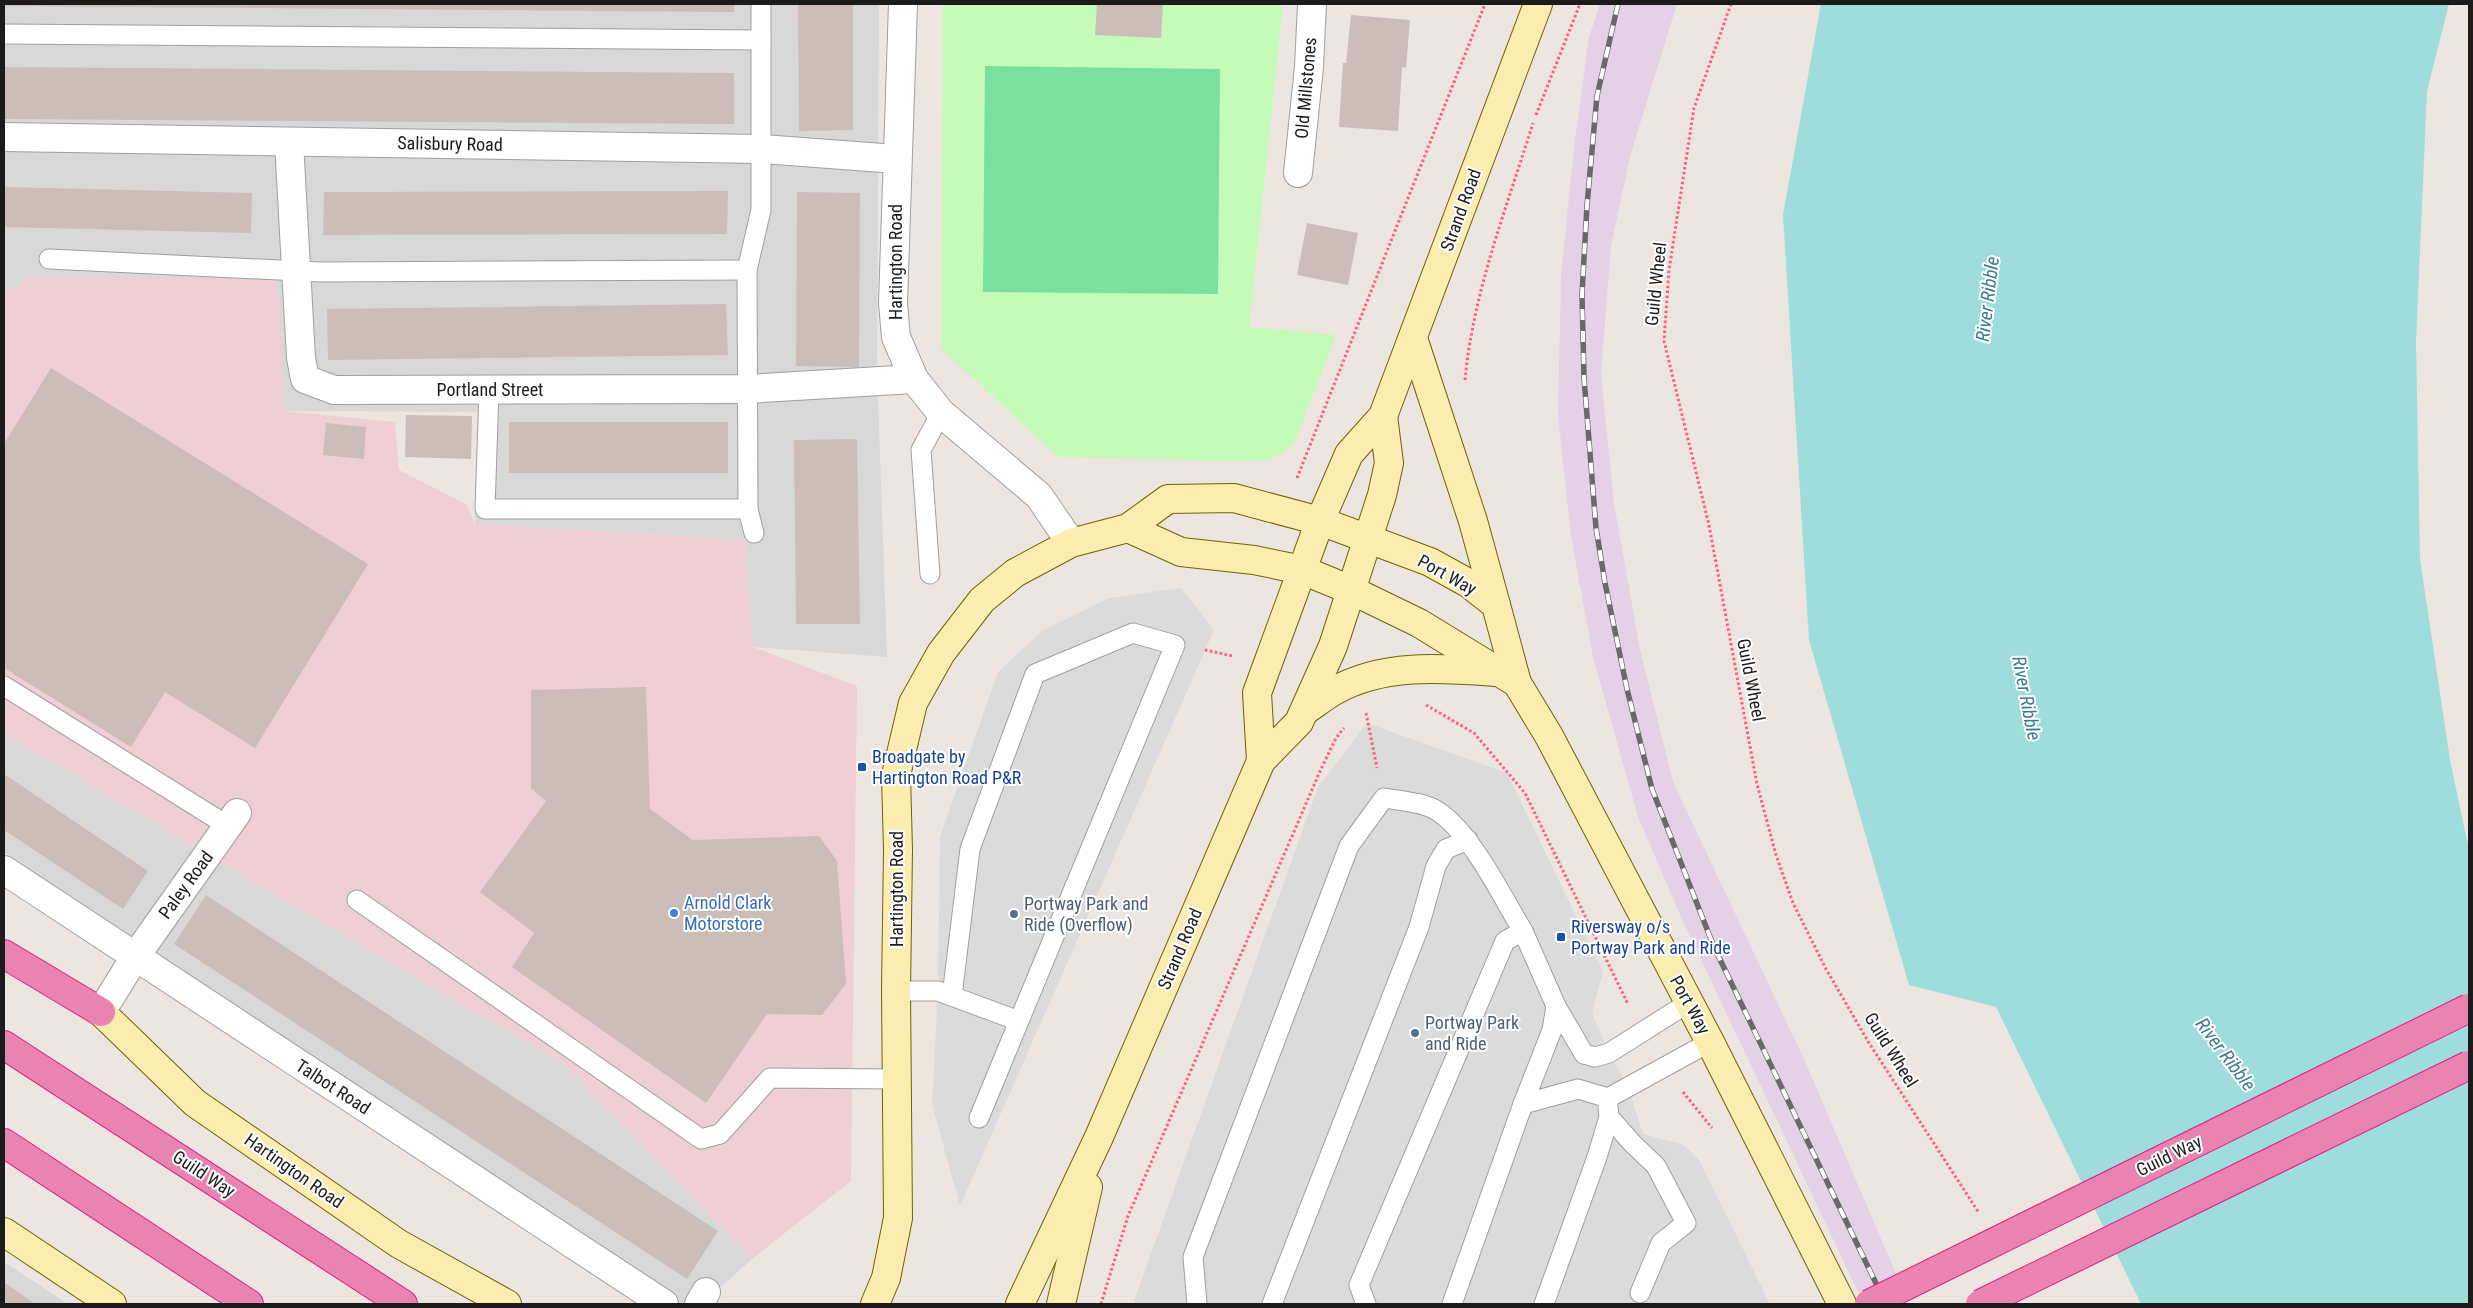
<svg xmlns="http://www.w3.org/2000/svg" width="2473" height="1308" font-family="'Roboto Condensed',sans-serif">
  <rect width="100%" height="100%" fill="#ede5e0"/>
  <g fill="#d9d8d8">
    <path d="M4,4H879L877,368L887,657L753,647L745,540L475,524L478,412L285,411L4,287Z"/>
    <path d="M4,733L241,875L564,1064L752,1259L702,1304H681L4,852Z"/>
    <path d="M4,1262L68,1304H4Z"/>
  </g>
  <path fill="#efced5" d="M30,276L278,280L285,411L395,422L399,470L466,504L475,524L745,540L753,647L857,686L851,1181L752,1259L564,1064L241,875L4,733V287L11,290Z"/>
  <path fill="#e5d1e7" d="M1600,4H1677L1631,153L1611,245L1601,375L1614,503L1640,650L1673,782L1804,1059L1909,1304H1864L1848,1271L1681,917L1638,817L1593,657L1571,536L1558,415L1561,275L1574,148L1589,37Z"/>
  <path fill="#c5fbb9" d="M943,4H1283L1249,327L1336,335L1294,444L1270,460L1232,461L1058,457L941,348Z"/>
  <path fill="#7ae09f" d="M985,66L1220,69L1218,294L983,292Z"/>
  <g fill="#dbdbdb">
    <path d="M1181,588L1214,630L960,1206L932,1104L938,991L940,837L998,672L1042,631L1109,598Z"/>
    <path d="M1367,723L1507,773L1603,972L1592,1013L1609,1053L1628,1087L1643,1134L1684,1145L1699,1160L1770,1304H1133L1318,787Z"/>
  </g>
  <path fill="#9edddb" d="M1821,4H2449L2427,91L2416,342L2420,559L2450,760L2469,850V1304H2141L1996,1007L1909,985L1809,640L1783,215Z"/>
  <g fill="#cdbdb9">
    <path d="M4,4H734V12L4,6Z"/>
    <path d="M798,4H853V130L799,131Z"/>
    <path d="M1097,4H1163L1161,38L1095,35Z"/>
    <path d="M1351,15L1410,20L1406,68L1402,67L1398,131L1339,127L1343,63H1346Z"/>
    <path d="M4,67L734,73V124L4,119Z"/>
    <path d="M4,187L252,193L251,233L4,227Z"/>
    <path d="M728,191L727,234L323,235L324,192Z"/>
    <path d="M797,192L860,193L859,367L796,366Z"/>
    <path d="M1307,223L1358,233L1348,285L1297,275Z"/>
    <path d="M726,304L728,355L328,360L327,309Z"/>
    <path d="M51,368L368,564L255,748L165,692L131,747L4,668V444Z"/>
    <path d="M406,415L472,416L471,459L405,457Z"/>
    <rect x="509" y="422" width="219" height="51"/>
    <path d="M326,423L366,427L364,459L323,455Z"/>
    <path d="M857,439L860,624H796L794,440Z"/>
    <path d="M646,687L650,809L693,840L819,836L837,861L846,984L822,1015L767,1014L706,1103L512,967L534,933L480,892L546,801L531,788V690Z"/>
    <path d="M4,774L148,871L123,909L4,830Z"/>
    <path d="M206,895L718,1231L687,1279L174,944Z"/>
    <path d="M4,1282L35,1304H4Z"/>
  </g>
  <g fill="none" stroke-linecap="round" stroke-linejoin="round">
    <g stroke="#9f9f9f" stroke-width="21">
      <g id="lane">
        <path d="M4,34L761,40"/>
        <path d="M49,259L320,272L747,270"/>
        <path d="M489,390L485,509H748"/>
        <path d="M754,533L748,509L747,270L761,210V4"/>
        <path d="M930,574L921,450L941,413"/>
        <path d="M4,686L228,826"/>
        <path d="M357,900L701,1139L720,1134L770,1078L897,1079"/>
        <path d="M896,991H938L1019,1021L1175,645L1133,633L1035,674L970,849L952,996"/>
        <path d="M1523,1104L1552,1030L1556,1006"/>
        <path d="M1609,1117L1632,1143L1656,1166L1686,1223L1661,1243L1640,1293"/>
        <path d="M979,1118L1019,1021"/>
        <path d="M1197,1304L1193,1257L1349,846L1384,798C1401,801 1425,802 1439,812C1473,836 1501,895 1523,931"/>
        <path d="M1272,1304L1419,927L1436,866L1446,849L1468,840"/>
        <path d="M1366,1304L1359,1285L1505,941L1523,931L1556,1006L1584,1054L1595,1057L1609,1053L1688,1003"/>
        <path d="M1452,1304L1523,1104L1578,1089L1608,1098L1710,1042"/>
        <path d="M1544,1304L1597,1157L1609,1117L1608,1107"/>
      </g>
    </g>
    <g stroke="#9f9f9f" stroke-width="30">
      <g id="street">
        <path d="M903,4L893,303L896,337L914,379L941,413L1039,496L1071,543"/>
        <path d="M4,137L762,149L896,159"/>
        <path d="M289,142L301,358L305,379L334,390L746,389L914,379"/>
        <path d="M1298,173L1309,67L1312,4"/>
        <path d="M4,870L664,1304"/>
        <path d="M101,1012L135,957L237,813"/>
        <path d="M699,1304L706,1292"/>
      </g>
    </g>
    <g stroke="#736201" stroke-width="30">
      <g id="secondary">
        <path d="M1413,338L1473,521L1496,605"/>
        <path d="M1128,528L1181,552L1254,560L1302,570L1351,590L1419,623L1517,683"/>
        <path d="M1306,710C1315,704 1325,696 1334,691C1383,663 1442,668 1496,672"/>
        <path d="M1261,761L1257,693L1320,521L1349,454L1383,416L1538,4"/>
        <path d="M101,1012L195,1103L399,1244L507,1304"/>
        <path d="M4,1232L112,1304"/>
        <path d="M875,1304L886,1278L898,1218L896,991L898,850L896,775L913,703L941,653L982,600L1015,573L1071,543L1128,528L1168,499L1234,498L1320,521L1430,562L1468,583L1496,605L1517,683L1549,736L1710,1042L1842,1304"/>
        <path d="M1020,1304L1099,1137L1261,761L1299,722L1333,646L1382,495L1389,463L1383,416"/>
        <path d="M1061,1304L1088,1187"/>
      </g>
    </g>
    <g stroke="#db1e8e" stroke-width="30">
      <g id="highway">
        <path d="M4,954L101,1012"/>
        <path d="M4,1045L403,1304"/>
        <path d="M4,1143L249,1304"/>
      </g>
    </g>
    <g stroke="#fe6078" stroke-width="3" stroke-dasharray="2.5 2.5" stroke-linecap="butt">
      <path d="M1731,4L1694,108L1669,270L1664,341L1709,525L1757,784L1776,855L1793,903L1826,969L1869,1043L1979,1213"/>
      <path d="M1536,115L1580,4"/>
      <path d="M1465,380C1473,292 1507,207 1533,123"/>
      <path d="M1297,478L1485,4"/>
      <path d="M1205,650L1233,656"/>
      <path d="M1426,705L1474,733L1525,793L1628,1004"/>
      <path d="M1366,713L1377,768"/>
      <path d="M1683,1092L1712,1128"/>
      <path d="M1101,1304L1128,1216L1321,769L1336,738L1344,728"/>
    </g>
    <use href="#lane" stroke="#fff" stroke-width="19"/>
    <use href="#street" stroke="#fff" stroke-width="28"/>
    <use href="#secondary" stroke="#fbecb0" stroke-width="28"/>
    <use href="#highway" stroke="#e984b0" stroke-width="28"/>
    <g stroke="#696969" stroke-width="5.5">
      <path id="rail" d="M1618,4L1597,96L1587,205L1582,294L1584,378L1596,528L1605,583L1627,689L1652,789L1714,947L1886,1304"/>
    </g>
    <use href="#rail" stroke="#fff" stroke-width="4" stroke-dasharray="11" stroke-linecap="butt"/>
    <g stroke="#db1e8e" stroke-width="30" stroke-linecap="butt">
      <g id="highway-bridge">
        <path d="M1869,1304L2469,1008"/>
        <path d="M1980,1304L2469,1065"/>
      </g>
    </g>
    <use href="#highway-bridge" stroke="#e984b0" stroke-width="28"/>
  </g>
  <g fill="#1a4fb4" stroke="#fff" stroke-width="2">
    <rect x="857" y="762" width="10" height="10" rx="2.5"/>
    <rect x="1556" y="932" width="10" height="10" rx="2.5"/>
  </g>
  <circle fill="#3f7fe0" stroke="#fff" stroke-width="2" cx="674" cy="913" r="5"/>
  <g fill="#5c6f8a" stroke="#fff" stroke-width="2">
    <circle cx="1014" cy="914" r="5"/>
    <circle cx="1415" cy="1033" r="5"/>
  </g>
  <g text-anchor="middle" stroke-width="4" stroke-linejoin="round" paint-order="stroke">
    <g font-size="18" fill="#1b1b1b" stroke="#fff">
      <text transform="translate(1306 88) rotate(-85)" y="6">Old Millstones</text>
      <text transform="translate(450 144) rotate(1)" y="6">Salisbury Road</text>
      <text transform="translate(1461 210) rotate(-70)" y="6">Strand Road</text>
      <text transform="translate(896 262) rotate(-90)" y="6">Hartington Road</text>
      <text transform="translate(1656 284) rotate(-84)" y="6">Guild Wheel</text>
      <text x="490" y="396">Portland Street</text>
      <text transform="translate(1447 575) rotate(29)" y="6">Port Way</text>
      <text transform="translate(1751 680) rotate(79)" y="6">Guild Wheel</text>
      <text transform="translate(186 885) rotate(-54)" y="6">Paley Road</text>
      <text transform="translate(897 889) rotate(-90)" y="6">Hartington Road</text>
      <text transform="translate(1180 949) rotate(-67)" y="6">Strand Road</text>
      <text transform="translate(1690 1005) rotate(61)" y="6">Port Way</text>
      <text transform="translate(1891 1050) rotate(58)" y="6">Guild Wheel</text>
      <text transform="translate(333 1087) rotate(33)" y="6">Talbot Road</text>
      <text transform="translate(2169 1156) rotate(-26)" y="6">Guild Way</text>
      <text transform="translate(294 1171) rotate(35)" y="6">Hartington Road</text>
      <text transform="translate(204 1174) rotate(33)" y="6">Guild Way</text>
    </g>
    <g font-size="18" fill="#164399" stroke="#fff" text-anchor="start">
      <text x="872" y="763">Broadgate by<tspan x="872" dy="21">Hartington Road P&amp;R</tspan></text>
      <text x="1571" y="933">Riversway o/s<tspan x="1571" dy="21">Portway Park and Ride</tspan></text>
    </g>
    <g font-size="18" fill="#366cbe" stroke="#fff" text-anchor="start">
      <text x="684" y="909">Arnold Clark<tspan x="684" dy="21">Motorstore</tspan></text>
    </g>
    <g font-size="18" fill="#4e5e75" stroke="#fff" text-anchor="start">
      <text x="1024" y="910">Portway Park and<tspan x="1024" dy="21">Ride (Overflow)</tspan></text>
      <text x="1425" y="1029">Portway Park<tspan x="1425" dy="21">and Ride</tspan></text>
    </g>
    <g font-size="19" font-style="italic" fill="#3b798e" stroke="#fff">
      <text transform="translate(1987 299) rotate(-83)" y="7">River Ribble</text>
      <text transform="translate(2027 698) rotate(79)" y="7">River Ribble</text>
      <text transform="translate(2226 1054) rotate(53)" y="7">River Ribble</text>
    </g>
  </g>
  <rect width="2473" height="1308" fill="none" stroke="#1b1b1b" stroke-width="10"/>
</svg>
